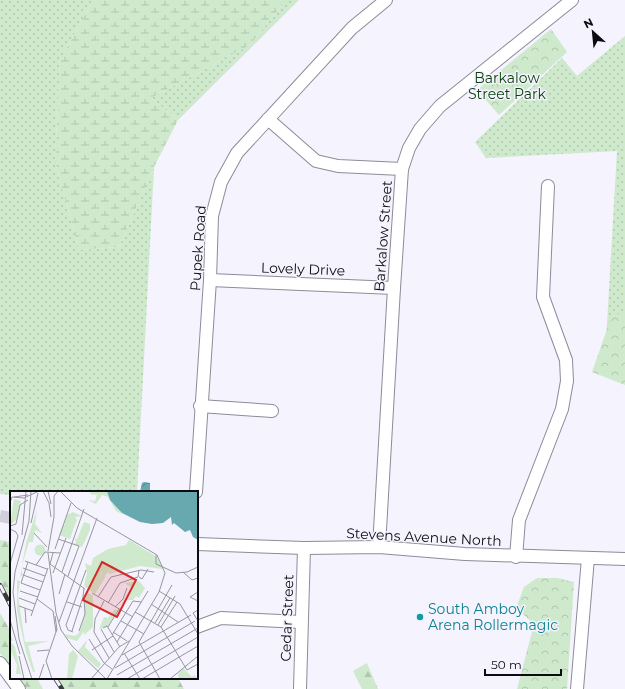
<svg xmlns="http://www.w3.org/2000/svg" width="625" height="689" font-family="Montserrat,sans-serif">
  <defs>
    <pattern id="grass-dots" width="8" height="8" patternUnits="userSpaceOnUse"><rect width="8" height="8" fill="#cee9cc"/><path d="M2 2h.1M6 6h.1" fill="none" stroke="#b0c7ae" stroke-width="1.8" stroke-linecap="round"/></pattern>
    <pattern id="forest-firs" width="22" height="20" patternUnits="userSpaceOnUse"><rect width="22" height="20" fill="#cee9cc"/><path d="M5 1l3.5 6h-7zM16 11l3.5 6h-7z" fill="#b0c7ae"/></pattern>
    <pattern id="wetland-marsh" width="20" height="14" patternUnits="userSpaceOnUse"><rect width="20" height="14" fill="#cee9cc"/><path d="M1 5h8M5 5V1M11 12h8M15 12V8" fill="none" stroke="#b0c7ae"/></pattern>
    <pattern id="park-crowns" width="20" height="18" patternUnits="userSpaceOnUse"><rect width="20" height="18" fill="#cee9cc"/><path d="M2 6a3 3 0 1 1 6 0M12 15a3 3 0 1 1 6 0" fill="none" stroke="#b0c7ae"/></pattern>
    <pattern id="water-waves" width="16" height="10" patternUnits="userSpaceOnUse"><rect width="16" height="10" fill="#67a9ae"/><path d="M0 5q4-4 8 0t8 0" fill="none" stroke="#53888c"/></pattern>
  </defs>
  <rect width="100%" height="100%" fill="#f4f3fe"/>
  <g fill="url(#grass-dots)">
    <path d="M0,0H93L60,60L55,162L79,250L119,247L154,167L137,492H11V495L0,494Z"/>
    <path d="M286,0H299L178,120L151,98L250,45Z"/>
    <path d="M625,36V360L604,376L617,151L486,158L475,142L562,58L577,76Z"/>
  </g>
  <g fill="url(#forest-firs)">
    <path d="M0,540L11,542V600L0,580Z"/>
    <path d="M0,613L11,632V668L0,653Z"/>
    <path d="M367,663L378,689H362L353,671Z"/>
    <path d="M19,678H37L43,689H27Z"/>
    <path d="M55,678H178L184,689H61Z"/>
  </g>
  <path fill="url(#wetland-marsh)" d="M93,0H286L250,45L151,98L178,120L154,167L119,247L79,250L55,162L60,60Z"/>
  <g fill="url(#park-crowns)">
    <path d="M551,29L567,52L499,115L477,90Z"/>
    <path d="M613,312L625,316V385L592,372Z"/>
    <path d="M537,578H557L574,582L567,689H517L534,624L516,608L524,587Z"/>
  </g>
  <path fill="url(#water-waves)" d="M144,482L150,483V492H140L142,483Z"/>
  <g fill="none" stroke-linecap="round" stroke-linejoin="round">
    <path stroke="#d1d0da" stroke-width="12" stroke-dasharray="12 6" stroke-linecap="butt" d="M0,516L11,518"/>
    <g stroke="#8d8b98" stroke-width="14">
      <g id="street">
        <path d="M268,119L316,161L338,166L402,169"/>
        <path d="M210,280L394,288"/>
        <path d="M200,406L272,411"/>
        <path d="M196,492L210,280L212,216L221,182L237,153L352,28L386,0"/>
        <path d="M197,544L304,548L379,547L465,554L625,559"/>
        <path d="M379,547L394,288L402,169L409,148L420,129L440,106L572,0"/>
        <path d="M516,557L519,520L562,409L567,381L566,360L543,297L548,186"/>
        <path d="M197,627L221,618L301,622"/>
        <path d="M0,663L11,678"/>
        <path d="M11,678L19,689"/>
        <path d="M300,689L304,548"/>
        <path d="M577,689L588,558"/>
      </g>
    </g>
    <use href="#street" stroke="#fff" stroke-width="12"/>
    <g stroke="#38383e" stroke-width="4.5">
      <g id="rail">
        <path d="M0,585L11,606"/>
        <path d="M55,678L62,689"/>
      </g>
    </g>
    <use href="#rail" stroke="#f4f3fe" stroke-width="3" stroke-dasharray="9" stroke-linecap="butt"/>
  </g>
  <circle fill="#0f9aa8" stroke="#f4f3fe" stroke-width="1.5" cx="420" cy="617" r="4"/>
  <g text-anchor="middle" stroke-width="3" stroke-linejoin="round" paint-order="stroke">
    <g font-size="14" fill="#0d420e" stroke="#f4f3fe">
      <text x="507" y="83">Barkalow<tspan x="507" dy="16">Street Park</tspan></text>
    </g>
    <g font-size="14" fill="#0c0c10" stroke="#f4f3fe">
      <text transform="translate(383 236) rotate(-86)" y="5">Barkalow Street</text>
      <text transform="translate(198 248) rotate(-86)" y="5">Pupek Road</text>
      <text transform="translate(303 269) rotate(2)" y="5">Lovely Drive</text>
      <text transform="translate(424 537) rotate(3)" y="5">Stevens Avenue North</text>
      <text transform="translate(287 618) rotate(-88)" y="5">Cedar Street</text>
    </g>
    <g font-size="14" fill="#0d838f" stroke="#f4f3fe" text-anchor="start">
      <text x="428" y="614">South Amboy<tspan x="428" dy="16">Arena Rollermagic</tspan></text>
    </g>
  </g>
  <g transform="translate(10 491)">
    <rect width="188" height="188" fill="#f4f3fe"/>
    <path d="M4,8L11,10L8,27L0,34ZM119,49L147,66L153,78L130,75L99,83L98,81L128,73L102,70L91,82L90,87L96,85L85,103L74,95L77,82L75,72L81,75L83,67L98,58L116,54ZM129,90L135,97L129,107L126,105L123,109H115L122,97L114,92Z" fill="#cee9cc"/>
    <path d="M27,19L25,33L32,42L25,39L23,51H19L11,78L13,84L10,86L16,52ZM63,21L72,25L65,26L67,29L61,44L54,35L57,24ZM74,31L80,33V39L72,56L63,53L66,52L65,47L67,48ZM24.5 59a5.5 5.5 0 1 1 11 0a5.5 5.5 0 1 1-11 0ZM7,89L10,90L8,105L15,151L39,150L18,155L25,181H23L16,161L7,120ZM75,98L76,113V100L83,105V136L74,144V140L67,150L57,147L55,143L65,145L69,142L75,124ZM0,142L3,150H0L5,156L11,183H6L7,174L0,158ZM77,149L75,156L91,173L88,177L68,160ZM63,159L68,165L62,188H57L59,163ZM173,177L182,186L184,184L188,188H169L168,183Z" fill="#cee9cc"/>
    <path d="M81,0H97L112,23L106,20L98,6L92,4L86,13L78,9L85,10L87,4L80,3ZM102,70L119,71L129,73L98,81L92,88L90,87L94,76Z" fill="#cee9cc"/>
    <path d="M53,34L63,39L60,48L49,44ZM105,118L107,119L98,135L89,138L94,126L98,127Z" fill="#cee9cc"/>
    <path d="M97,0H188V49L183,46L180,39L175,41L164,32L162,34L161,26L153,32L142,33L130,31L112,22L100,9Z" fill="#67a9ae"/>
    <path fill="none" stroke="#97979f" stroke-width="1" d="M21,0L19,30L5,81L3,101L9,148L22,188M33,0L39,12L41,26M38,0L41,13M50,0L67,17L147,64L155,82L149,101L97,188M4,6L18,4M0,12L2,6L14,7L29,0M21,32L28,2M0,35L6,33L10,14L18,9M0,38L6,41L8,45L0,73M24,42L37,56M12,44L16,0M48,48L69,55M45,58L61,12M38,60L44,26V5L48,0M38,62L46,122L51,139L62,155L96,188M43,62L40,73L75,98M146,64V73L166,82L177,81L188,76M15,70L37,78M18,71L11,92L30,99M26,74L35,61L50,62M13,77L35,85M52,81L74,18M173,81L182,89L188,87M43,82L56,47M13,84L33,91M58,85L69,55M129,86L132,88L138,78M10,100L28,106M149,100L170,113L188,143M188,101L180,106L188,110M82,102L123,126M49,103L55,83M88,106L101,86L131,79L144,81M9,107L25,113M27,108L43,120L46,141M94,110L85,128L84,141L99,167M57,111L72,116M98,112L110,92L128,86L129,79M141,113L168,131M9,115L23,120M105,116L113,108L117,97M15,117L16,132M188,119L183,122L188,130M125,121L151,136L177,179L188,173M21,125L38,77M45,125L47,139M0,129L10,163M111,130L134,143M49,131L87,27M145,132L160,107M148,134L165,105M98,136L109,118M151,136L167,111M93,137L97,135L110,156M91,138L104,161M62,140L73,106L74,97M69,140L75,123L74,108M63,141L58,139L56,134L76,79M103,141L117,150M102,144L123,110L131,111M79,148L94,172L102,178M107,151L138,100M82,159L103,145M27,160L39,159M114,162L130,188M112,164L181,124M9,165L14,188M105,177L185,130M107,184L188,137M29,188L34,173M42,188L36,170L47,138M81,188L109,156L119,150M117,188L188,146M132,188L188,155M150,188L129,151L162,94M160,188L188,165"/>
    <path fill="#d62828" fill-opacity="0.15" stroke="#d62828" stroke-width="2" d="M92,71L126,89L107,126L73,109Z"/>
    <rect width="188" height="188" fill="none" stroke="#0c0c10" stroke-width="2"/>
  </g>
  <g transform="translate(593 32) rotate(333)" stroke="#f4f3fe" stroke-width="3" paint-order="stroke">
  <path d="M0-3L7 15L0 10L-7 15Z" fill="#0c0c10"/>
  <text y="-6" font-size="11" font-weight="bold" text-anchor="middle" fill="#0c0c10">N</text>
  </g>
  <path d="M485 669v6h76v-6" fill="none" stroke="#0c0c10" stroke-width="2"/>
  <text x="491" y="669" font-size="12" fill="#0c0c10" stroke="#f4f3fe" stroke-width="3" paint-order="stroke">50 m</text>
</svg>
